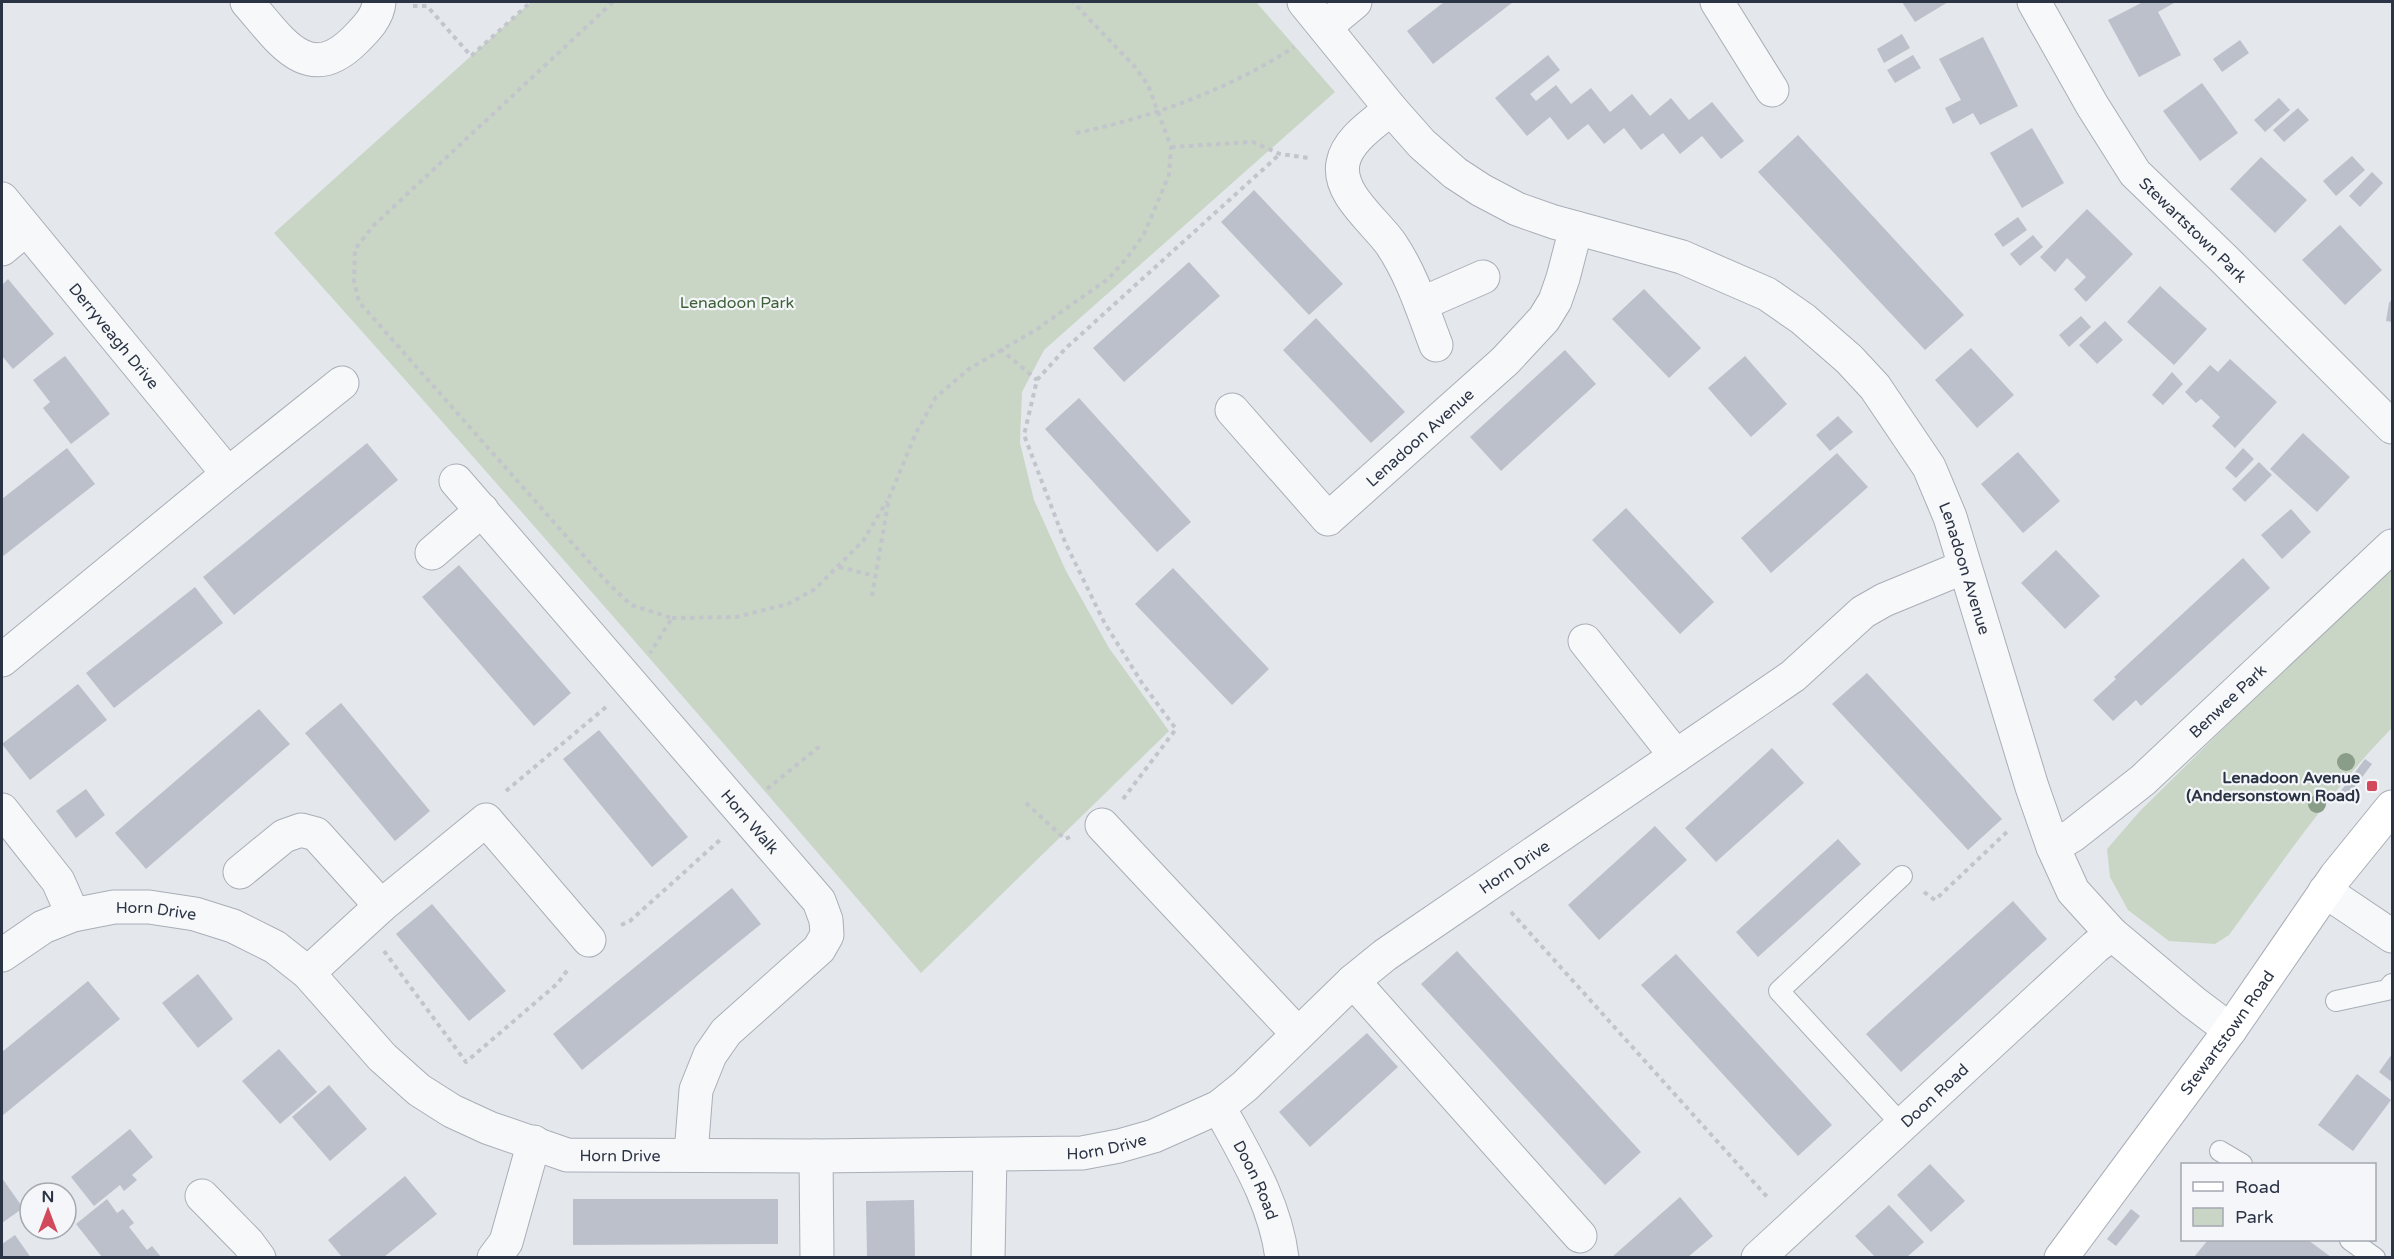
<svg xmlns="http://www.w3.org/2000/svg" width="2394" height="1259" font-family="'Varela Round',sans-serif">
  <rect width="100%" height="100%" fill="#e4e7ec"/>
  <g fill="#c9d6c5">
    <path d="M531,2H1256L1335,92L1044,350L1022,392L1020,443L1034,500L1066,571L1109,648L1169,731L921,973C708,724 493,477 274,233Z"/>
    <path d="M2392,565V728C2331,790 2281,864 2229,935L2215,944L2169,941L2128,910L2110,877L2107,849L2140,811L2382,572Z"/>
  </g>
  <g fill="#bbc0ca">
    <path d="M1444,2H1513L1433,64L1407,31Z"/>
    <path d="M1902,2H1948L1915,22Z"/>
    <path d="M2143,2H2173L2174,3L2158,12L2181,55L2139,77L2108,20Z"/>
    <path d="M1902,34L1910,48L1884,63L1877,49Z"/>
    <path d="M1983,37L2018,106L1980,125L1973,113L1953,124L1945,108L1961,100L1939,59Z"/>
    <path d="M2240,40L2249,53L2222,72L2213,59Z"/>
    <path d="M1548,55L1560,70L1530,94L1536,101L1556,85L1571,104L1591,88L1610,112L1632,94L1650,116L1671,98L1689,120L1712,102L1744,141L1721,159L1702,136L1680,154L1663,133L1641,150L1624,128L1604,144L1588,124L1568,140L1550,117L1527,136L1495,98Z"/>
    <path d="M1913,55L1921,68L1895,83L1887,70Z"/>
    <path d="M2202,83L2238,133L2200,161L2163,111Z"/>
    <path d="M2279,98L2290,110L2265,132L2254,120Z"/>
    <path d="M2298,108L2309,120L2284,142L2273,130Z"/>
    <path d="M2032,128L2064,183L2022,208L1990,153Z"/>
    <path d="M1798,135L1964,315L1925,350L1758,172Z"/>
    <path d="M2352,156L2365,170L2336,196L2323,181Z"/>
    <path d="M2261,157L2307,200L2275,233L2230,189Z"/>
    <path d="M2372,172L2383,183L2360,207L2349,196Z"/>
    <path d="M1254,190L1343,284L1309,315L1221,222Z"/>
    <path d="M2087,209L2133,254L2086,302L2074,289L2086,277L2067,258L2055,272L2040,257Z"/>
    <path d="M2018,217L2027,230L2003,247L1994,234Z"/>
    <path d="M2340,225L2382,270L2345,305L2302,260Z"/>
    <path d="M2033,235L2043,247L2020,266L2010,254Z"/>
    <path d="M1189,262L1220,296L1124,382L1093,348Z"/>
    <path d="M8,279L54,334L13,369L2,356V285Z"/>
    <path d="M2160,286L2207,329L2174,365L2127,322Z"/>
    <path d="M1644,289L1701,348L1669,378L1612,319Z"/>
    <path d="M2392,299V322L2386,321L2389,303Z"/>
    <path d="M2081,316L2091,327L2069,347L2059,335Z"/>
    <path d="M1316,318L1405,412L1371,443L1283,350Z"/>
    <path d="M2105,321L2123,340L2097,364L2079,345Z"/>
    <path d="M1971,348L2014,395L1977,428L1935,380Z"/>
    <path d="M1565,350L1596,384L1501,471L1470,437Z"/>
    <path d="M65,356L110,414L71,444L43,408L50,402L33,380Z"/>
    <path d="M1745,356L1787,404L1751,437L1708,388Z"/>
    <path d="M2230,359L2277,402L2235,448L2212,426L2220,417L2201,399L2196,403L2185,392L2210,365L2218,372Z"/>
    <path d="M2172,372L2183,384L2163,405L2152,395Z"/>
    <path d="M1079,398L1191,522L1157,552L1045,429Z"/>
    <path d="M1838,416L1853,432L1830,451L1816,435Z"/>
    <path d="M2303,433L2350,477L2317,512L2270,469Z"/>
    <path d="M367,443L398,480L234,615L203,577Z"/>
    <path d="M67,448L95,484L2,557V499Z"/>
    <path d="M2243,448L2254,459L2236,478L2225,468Z"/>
    <path d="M2018,452L2060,501L2023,533L1981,484Z"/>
    <path d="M1837,453L1868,487L1771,573L1741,538Z"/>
    <path d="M2259,462L2272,475L2245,502L2232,489Z"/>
    <path d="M1626,508L1714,602L1680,634L1592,540Z"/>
    <path d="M2291,509L2311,532L2282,559L2261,535Z"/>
    <path d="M2056,550L2100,596L2065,629L2021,583Z"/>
    <path d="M2243,558L2270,588L2141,706L2136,700L2113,721L2093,700L2116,679L2114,677Z"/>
    <path d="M459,565L571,693L534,726L422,597Z"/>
    <path d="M1173,568L1269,669L1232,705L1135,604Z"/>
    <path d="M195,587L223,623L114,708L86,673Z"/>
    <path d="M1867,673L2002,819L1968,850L1832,704Z"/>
    <path d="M78,684L107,720L30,780L2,744Z"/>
    <path d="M341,703L430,811L395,841L305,733Z"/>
    <path d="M259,709L290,744L146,869L115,833Z"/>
    <path d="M599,730L688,837L652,867L563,759Z"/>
    <path d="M1772,748L1804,783L1716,862L1685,828Z"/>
    <path d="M2365,759L2372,764L2344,801L2337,796Z"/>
    <path d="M86,789L105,815L76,838L56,811Z"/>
    <path d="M1655,826L1687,860L1599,940L1568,905Z"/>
    <path d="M1838,839L1861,864L1758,957L1736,932Z"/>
    <path d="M732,888L761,924L582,1070L553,1034Z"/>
    <path d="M2013,901L2047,939L1901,1072L1866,1034Z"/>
    <path d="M432,904L506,991L469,1021L396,934Z"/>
    <path d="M1457,951L1641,1152L1605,1185L1421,984Z"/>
    <path d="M1676,954L1832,1125L1798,1156L1641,985Z"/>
    <path d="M198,974L233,1019L198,1048L162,1003Z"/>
    <path d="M88,981L120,1019L2,1116V1052Z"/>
    <path d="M1367,1033L1398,1067L1310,1147L1279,1112Z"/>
    <path d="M279,1049L317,1092L280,1124L242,1081Z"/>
    <path d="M2392,1054V1082L2379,1072Z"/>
    <path d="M2357,1074L2391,1100L2353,1151L2318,1125Z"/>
    <path d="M329,1085L367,1129L330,1161L292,1117Z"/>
    <path d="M130,1129L153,1157L132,1175L137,1180L124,1191L120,1185L94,1206L71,1177Z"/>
    <path d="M1930,1164L1965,1201L1931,1232L1897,1195Z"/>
    <path d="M405,1176L437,1214L384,1257H342L328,1240Z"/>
    <path d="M2,1178L23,1208L2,1223Z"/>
    <path d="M1680,1197L1713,1236L1688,1257H1612Z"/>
    <path d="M107,1199L117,1213L123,1209L134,1223L129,1227L147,1250L152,1246L161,1257H102L76,1224Z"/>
    <path d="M573,1199H778V1244L573,1245Z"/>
    <path d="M914,1200L915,1257H867L866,1201Z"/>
    <path d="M1889,1205L1924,1242L1907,1257H1875L1855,1236Z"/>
    <path d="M2131,1209L2140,1216L2116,1246L2107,1239Z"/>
    <path d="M15,1235L29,1255L30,1257H2V1244Z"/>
    <path d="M2208,1240H2308L2331,1257H2194Z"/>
  </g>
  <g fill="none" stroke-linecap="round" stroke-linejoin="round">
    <g stroke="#a9aeb7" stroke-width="22">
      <g id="lane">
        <path d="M1902,876L1779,991L1902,1125"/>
        <path d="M2336,1001L2387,990L2392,984"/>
        <path d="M2220,1151L2242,1164"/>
        <path d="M2350,1240L2375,1258"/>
      </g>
    </g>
    <g stroke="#a9aeb7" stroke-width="35">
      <g id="street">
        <path d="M247,2C279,38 307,88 355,40C366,29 378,17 379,2"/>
        <path id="s1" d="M1304,2L1391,109L1422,144L1455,173L1481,190L1517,209L1554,222L1682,257L1767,294L1803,319L1849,359L1875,387L1929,467L1950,517L2032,787L2053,847L2073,891L2112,934L2193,1002L2230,1030"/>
        <path d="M1717,2L1772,90"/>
        <path id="s2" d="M2034,2L2092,105L2135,173L2223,258L2392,427"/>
        <path d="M1325,27L1355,2"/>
        <path d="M1391,109C1374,123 1347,140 1343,163C1337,194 1376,222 1391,244C1412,275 1423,311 1436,345"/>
        <path id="s3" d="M2,199L228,474L342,383"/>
        <path d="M2,249L26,229"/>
        <path d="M1421,304L1483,277"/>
        <path id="s4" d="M1232,410L1328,519L1505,361L1544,319L1555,301L1563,278L1576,228"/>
        <path id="s5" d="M456,481L819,901L826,920L827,935L819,949L726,1032L710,1055L696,1090L691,1154"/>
        <path d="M432,553L482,510"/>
        <path d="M1585,641L1676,756"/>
        <path d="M2,660L228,474"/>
        <path d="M2,810L58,881L73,915"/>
        <path d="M1102,825L1298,1034"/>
        <path id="s6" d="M2053,847L2073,835L2143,780L2392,546"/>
        <path d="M240,872L284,836L301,830L316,834L381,906"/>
        <path d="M2325,891L2392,936"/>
        <path id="s7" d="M2,955L43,927L73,915L114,907H149L195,914L233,926L275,947L308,973L382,1057L419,1090L452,1111L489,1128L567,1155L816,1156L1082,1153L1119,1146L1154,1136L1219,1107L1245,1086L1353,981L1385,955L1793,676L1863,612L1884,600L1964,567"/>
        <path d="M308,973L381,906L486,820L589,940"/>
        <path d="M1353,981L1580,1236"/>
        <path id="s8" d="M1219,1107C1245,1155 1275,1202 1282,1258"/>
        <path d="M816,1156L817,1258"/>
        <path d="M202,1196L248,1243L259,1258"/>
        <path d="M494,1258L506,1242L534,1142"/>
        <path d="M988,1258L990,1155"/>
        <path id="s9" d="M1758,1258L2095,947L2112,934"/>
      </g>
    </g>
    <g stroke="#a9aeb7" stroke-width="35">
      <g id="secondary">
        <path id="s10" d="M2061,1258L2230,1030L2336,876L2392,807"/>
      </g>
    </g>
    <g stroke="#c2c5cb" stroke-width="4" stroke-dasharray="4.5 4.5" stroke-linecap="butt">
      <path d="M613,2L374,225L355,249L354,281L359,302L605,580L631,605L672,618L650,653"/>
      <path d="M413,6H427L471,56L531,2"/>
      <path d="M1076,133C1153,117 1228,90 1294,47"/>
      <path d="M1171,147L1253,142L1280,154L1309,158"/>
      <path d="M1000,349L1037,380"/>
      <path d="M839,567L875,576"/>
      <path d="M872,596L889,498L916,433L936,397L969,369L1037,329L1108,279L1127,258L1144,234L1169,175L1171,147L1148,85L1135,67L1073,2"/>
      <path d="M672,618L736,617L788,604L815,589L863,541L887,501"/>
      <path d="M767,789L820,746"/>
      <path d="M506,791L606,707"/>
      <path d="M1123,799L1176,729L1142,683L1104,622L1065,542L1024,435L1037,380L1065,349L1280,154"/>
      <path d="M1026,803L1065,839L1070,837"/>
      <path d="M1924,892L1935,900L2009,830"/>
      <path d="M1511,912L1769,1199"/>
      <path d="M621,925L630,921L720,840"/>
      <path d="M384,951L466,1062L557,984L569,968"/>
    </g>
    <use href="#lane" stroke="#f7f8fa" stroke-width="20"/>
    <use href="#street" stroke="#f7f8fa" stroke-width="33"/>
    <use href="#secondary" stroke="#fff" stroke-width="33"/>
  </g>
  <g fill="#899d89">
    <circle cx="2346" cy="762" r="9"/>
    <circle cx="2317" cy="804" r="9"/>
  </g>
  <rect fill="#d1495b" stroke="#f4f6f9" stroke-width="2" x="2366" y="780" width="12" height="12" rx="3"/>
  <g text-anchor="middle" stroke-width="4.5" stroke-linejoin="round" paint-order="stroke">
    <g font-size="16" fill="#2b3445" stroke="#f4f6f9">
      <text dy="6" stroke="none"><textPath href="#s2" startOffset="280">Stewartstown Park</textPath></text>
      <text dy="6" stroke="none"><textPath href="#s3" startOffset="177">Derryveagh Drive</textPath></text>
      <text dy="6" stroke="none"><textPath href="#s4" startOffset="268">Lenadoon Avenue</textPath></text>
      <text dy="6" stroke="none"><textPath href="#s1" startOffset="912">Lenadoon Avenue</textPath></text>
      <text dy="6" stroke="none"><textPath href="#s6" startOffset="228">Benwee Park</textPath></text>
      <text dy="6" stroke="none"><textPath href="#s5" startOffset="450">Horn Walk</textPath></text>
      <text dy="6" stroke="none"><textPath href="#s7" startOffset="1700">Horn Drive</textPath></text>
      <text dy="6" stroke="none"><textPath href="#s7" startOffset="166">Horn Drive</textPath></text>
      <text dy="6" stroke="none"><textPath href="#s10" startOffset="280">Stewartstown Road</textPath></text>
      <text dy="6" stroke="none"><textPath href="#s9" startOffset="240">Doon Road</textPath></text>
      <text dy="6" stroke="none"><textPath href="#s7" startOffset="1198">Horn Drive</textPath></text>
      <text dy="6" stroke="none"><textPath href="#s7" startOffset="711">Horn Drive</textPath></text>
      <text dy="6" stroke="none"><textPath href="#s8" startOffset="82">Doon Road</textPath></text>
    </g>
    <g font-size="16" fill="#3f6138" stroke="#f4f6f9">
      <text x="737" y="308">Lenadoon Park</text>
    </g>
    <g font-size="16" font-weight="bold" fill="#2b3445" stroke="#f4f6f9" text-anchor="end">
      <text x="2360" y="783">Lenadoon Avenue<tspan x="2360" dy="18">(Andersonstown Road)</tspan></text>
    </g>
  </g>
  <rect width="2394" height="1259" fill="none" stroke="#2b3445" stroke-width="6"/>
  <rect x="2181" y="1163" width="195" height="78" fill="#f4f6f9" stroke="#a4a8b1" stroke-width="1.5"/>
  <rect x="2193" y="1182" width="30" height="9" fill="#ffffff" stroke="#a4a8b1" stroke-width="1.5"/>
  <text x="2235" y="1193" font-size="18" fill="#2b3445">Road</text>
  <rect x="2193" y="1208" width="30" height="18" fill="#c9d6c5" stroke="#a4a8b1" stroke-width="1.5"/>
  <text x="2235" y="1223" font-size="18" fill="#2b3445">Park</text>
  <g transform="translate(48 1211)"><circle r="28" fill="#f4f6f9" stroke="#a4a8b1" stroke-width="1.5"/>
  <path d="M0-4.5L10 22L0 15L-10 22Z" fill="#d1495b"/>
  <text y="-9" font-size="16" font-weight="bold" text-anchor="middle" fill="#2b3445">N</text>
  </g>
</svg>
